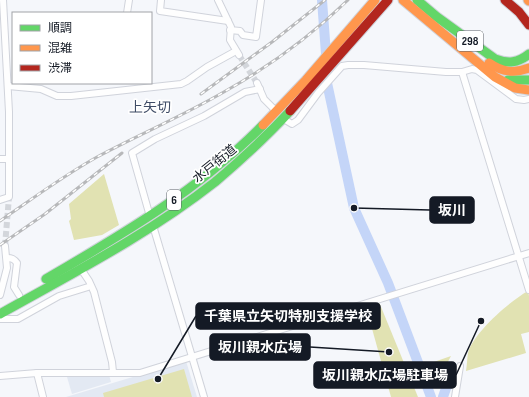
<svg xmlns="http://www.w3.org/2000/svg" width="529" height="397" font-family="'Sofia Sans Condensed','Noto Sans JP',sans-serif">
  <rect width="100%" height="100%" fill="#f5f7fb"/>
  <g fill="#e3e9f3">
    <path d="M186,361L197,397H66Z"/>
    <path d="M109,375L111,382L72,394L67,377Z"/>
  </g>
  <g fill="#e1e2b2">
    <path d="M104,174L119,225L102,235L74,240L69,221L71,219L69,204Z"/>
    <path d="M528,291L529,296V332L521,334L526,353L466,371C467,365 467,359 468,353C473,333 510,301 528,291Z"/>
    <path d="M379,302L418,397H391L366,307Z"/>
    <path d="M451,356L441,375L438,387L428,364Z"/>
    <path d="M184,369L192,397H104L103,393Z"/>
  </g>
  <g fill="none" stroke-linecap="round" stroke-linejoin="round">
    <g stroke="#c4d5f8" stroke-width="10">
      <path d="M322,0L326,54L324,69L354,208L388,283L431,397"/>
      <path d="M443,397L453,368"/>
    </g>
    <g stroke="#d3d6db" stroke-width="6" stroke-dasharray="6 3" stroke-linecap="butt">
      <path d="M239,55L257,83"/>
      <path d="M5,246L9,197"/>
    </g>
    <g stroke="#d0d3db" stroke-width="8">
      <g id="street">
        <path d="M161,0L160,11L228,21"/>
        <path d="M218,0L231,27L230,40L239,55"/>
        <path d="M127,13L129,0"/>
        <path d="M230,30L240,31L243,35L256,37L261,0"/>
        <path d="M462,72L529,290"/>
        <path d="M257,83L264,99L274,109"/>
        <path d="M8,86L41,89L57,96H71L181,84L187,81L207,67L236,51"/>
        <path d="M287,121L292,124L298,120L318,93L342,66L348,65H364L446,72H462L472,69L477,70L516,99L524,100L529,99"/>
        <path d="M0,159H9"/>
        <path d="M0,200L9,197V112L3,0"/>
        <path d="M149,213L132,153L155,139L204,116L245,92L260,89"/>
        <path d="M154,229L204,397"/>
        <path d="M7,258C12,258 14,259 17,263L14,287L19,295"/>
        <path d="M81,269L89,281L94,292L112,362L113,372"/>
        <path d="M0,295L7,268L5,246"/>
        <path d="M0,319H18L59,296L88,287"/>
        <path d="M37,373L43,397"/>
        <path d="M0,376L37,373H140L529,253"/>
        <path d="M455,397L460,366"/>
      </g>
    </g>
    <g stroke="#d0d3db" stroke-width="11">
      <g id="fast">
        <path d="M417,0L437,17L495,59C508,64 518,63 529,54"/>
        <path d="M508,80H529"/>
        <path d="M46,279C123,234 200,189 263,125"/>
        <path d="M0,314C73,273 149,234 215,182C241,160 267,136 290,111"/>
      </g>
    </g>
    <g stroke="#d0d3db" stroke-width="11">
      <g id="slow">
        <path d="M403,0L495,77L515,88L529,90"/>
        <path d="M528,0L529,1"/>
        <path d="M489,63C502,72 514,74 529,68"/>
        <path d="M263,125L306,80L375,0"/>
      </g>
    </g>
    <g stroke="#d0d3db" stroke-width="11">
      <g id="jam">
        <path d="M505,0L519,12L529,25"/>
        <path d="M290,111L388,0"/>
      </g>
    </g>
    <use href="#street" stroke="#fefefe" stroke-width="6"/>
    <use href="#fast" stroke="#63d668" stroke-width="9"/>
    <use href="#slow" stroke="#ff974d" stroke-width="9"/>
    <use href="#jam" stroke="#b3261e" stroke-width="9"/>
    <g stroke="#b7b8ba" stroke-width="3">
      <g id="rail">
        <path d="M201,94L272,42L325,0"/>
        <path d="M0,221C32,199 63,176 97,157C140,134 187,114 229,89C273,64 312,35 348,0"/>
        <path d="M0,245L45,214L122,153"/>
      </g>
    </g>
    <use href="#rail" stroke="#fff" stroke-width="1.5" stroke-dasharray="4.5" stroke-linecap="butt"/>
  </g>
  <g text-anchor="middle" stroke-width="3.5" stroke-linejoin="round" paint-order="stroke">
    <g fill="#fff" stroke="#5a5f66" stroke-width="1">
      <rect x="457" y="31" width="26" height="20" rx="3"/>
      <rect x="167" y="190" width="14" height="20" rx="3"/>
    </g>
    <g font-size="12" font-weight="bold" fill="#141a25">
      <text x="470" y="45">298</text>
      <text x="174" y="204">6</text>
    </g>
    <g font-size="13" fill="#141a25" stroke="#fff">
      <text transform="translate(214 163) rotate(-39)" y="5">水戸街道</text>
    </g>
    <g font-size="14" fill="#3f4c66" stroke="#fff">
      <text x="150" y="112">上矢切</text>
    </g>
  </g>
  <path fill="none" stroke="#141a25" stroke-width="1.5" d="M354 208L430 210M158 379L196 316M389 352L310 347M481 321L456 375"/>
  <g fill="#141a25" stroke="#fff" stroke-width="1.5">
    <circle cx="354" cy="208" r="4"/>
    <circle cx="158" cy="379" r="4"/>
    <circle cx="389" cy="352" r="4"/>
    <circle cx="481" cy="321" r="4"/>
  </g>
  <g fill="#141a25" stroke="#141a25" stroke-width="1.5">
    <rect x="430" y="197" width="44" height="26" rx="4"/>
    <rect x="196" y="303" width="184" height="26" rx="4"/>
    <rect x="210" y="334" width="100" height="26" rx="4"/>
    <rect x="314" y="362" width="142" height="26" rx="4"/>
  </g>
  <g font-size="14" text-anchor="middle" font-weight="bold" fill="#fff">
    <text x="452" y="215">坂川</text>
    <text x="288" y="321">千葉県立矢切特別支援学校</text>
    <text x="260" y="352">坂川親水広場</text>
    <text x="385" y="380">坂川親水広場駐車場</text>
  </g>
  <rect x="12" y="12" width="140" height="72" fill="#ffffff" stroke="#a1a3a8"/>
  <rect x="20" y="25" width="20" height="6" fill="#63d668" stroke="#a1a3a8"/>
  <text x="48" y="32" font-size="12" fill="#141a25">順調</text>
  <rect x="20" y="45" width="20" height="6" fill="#ff974d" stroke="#a1a3a8"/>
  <text x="48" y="52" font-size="12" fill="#141a25">混雑</text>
  <rect x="20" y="65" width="20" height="6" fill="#b3261e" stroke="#a1a3a8"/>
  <text x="48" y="72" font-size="12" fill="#141a25">渋滞</text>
</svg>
